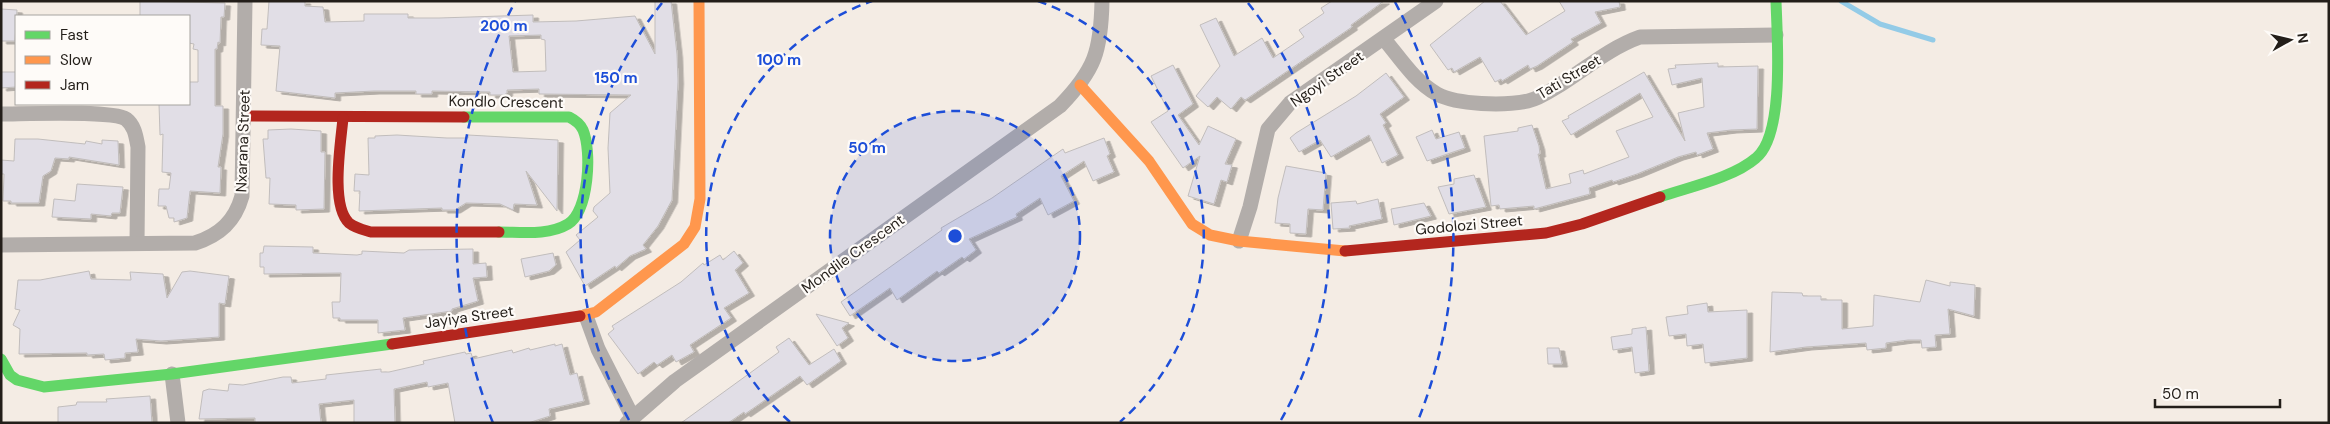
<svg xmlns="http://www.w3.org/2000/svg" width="2330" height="424" font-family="'DM Sans',sans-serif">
  <defs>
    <filter id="shadow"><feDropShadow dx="5.5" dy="3" stdDeviation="0" flood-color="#0004"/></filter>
  </defs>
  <rect width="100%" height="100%" fill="#f4ece4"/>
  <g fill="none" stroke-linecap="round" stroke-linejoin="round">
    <path stroke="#93cbe7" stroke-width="5" d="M1841,1L1880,24L1933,40"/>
  </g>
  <g fill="#e1dee6" stroke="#c1bdbc" fill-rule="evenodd" filter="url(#shadow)">
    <path d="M140,1L225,3L224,17H221L220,43L218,42L217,49H215V106H223V134L218,167H221L220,193L190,191L187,218L174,222V218H169L166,206H158L159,189H169L171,173L162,172L163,134L160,135L159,104H189V82H198V50L193,49L194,44L189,43V16H140Z"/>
    <path d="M269,1H305V6L323,7L325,22L364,21V14H408V18H439L533,15V22L576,21L635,16L655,54V1H671L677,54L678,81L672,200L658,226L643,245L646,249L630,256L616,268L615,266L585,286L566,252L580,240L576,235L598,217L593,211L594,207L610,193L608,148L610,113L631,95L539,94V89L507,90V93L504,95H490V92L432,91V94H416V91H374L335,93V98L276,91L280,46L261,45L262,29H267ZM541,35V39L545,40L546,71L513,72L509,36Z"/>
    <path d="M1332,1H1384L1351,25L1352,27L1245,100L1241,97L1231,109L1217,97L1208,107L1196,96L1220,66L1200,25L1216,18L1234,56L1262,38L1273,58L1304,37L1299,30L1324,13L1321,8Z"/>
    <path d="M1485,1H1500L1526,35L1565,11L1559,1H1619L1620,7L1595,12L1601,23L1571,39L1573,42L1537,66L1530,69L1528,65L1502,81L1501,79L1495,82L1480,57L1454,72L1452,68L1448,70L1430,45Z"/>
    <path d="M1,9L17,10L15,41H1Z"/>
    <path d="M1718,63V67L1758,66L1757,129L1731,130L1707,133L1713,149L1697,155L1696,152L1678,157L1637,174L1613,182L1612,180L1589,188L1590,194L1534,209V206L1500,209L1499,205L1491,206L1484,136L1518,131V128L1532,125L1539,146L1540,154H1538L1546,189L1571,183L1569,174L1583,170L1584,174L1629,157L1616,131L1653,117L1640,93L1571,135L1562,121L1569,118L1568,116L1644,72L1685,141L1678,113L1704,107L1702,78L1672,85L1668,69L1676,68L1675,65Z"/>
    <path d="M1173,65L1193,104L1178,115L1199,145L1208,126L1236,139L1225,164L1232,165L1227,182L1221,180L1214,204L1188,196L1200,156L1183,168L1151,122L1168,111L1151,76Z"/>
    <path d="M1,72H16V87L1,88Z"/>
    <path d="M1386,73L1404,97L1380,114L1386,123L1383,125L1398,155L1382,163L1369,135L1331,157L1320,140L1299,152L1290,138L1296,133L1356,96Z"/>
    <path d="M291,129L321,131V152H325L324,209L296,210V205L269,204L270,178H266L263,139H268V130Z"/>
    <path d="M1432,130L1436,139L1459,132L1465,148L1427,161L1416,137Z"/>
    <path d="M397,135L447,138H468V135L558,140L557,211L526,171L537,205L514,204L513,210L500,204L466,203L455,210H442V208L359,211L360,191H354L355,174L369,175L368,138H375V136Z"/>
    <path d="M1104,138L1110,154L1107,156L1114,172L1093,181L1084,161L1061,176L1074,201L1048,215L1040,198L1016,214L1017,217L969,239L976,250L964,259L962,257L939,273L937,271L897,300L890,288L850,316L841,302L942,230L941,228L992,198L1063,149L1065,153Z"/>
    <path d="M15,139H38L85,144L86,141L102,144V140L118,141L119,165L69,157V159L55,158L51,171L43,176L39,203H11V201H3L4,174H1V160L14,161Z"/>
    <path d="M1286,166L1326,173L1323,210L1308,209L1306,234L1290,233V224L1275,223L1278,198Z"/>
    <path d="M1474,175L1486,207L1449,214L1438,187L1454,184V179Z"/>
    <path d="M77,184L123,187L120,213H112L111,216L91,214V219L52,217L54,199L75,201Z"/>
    <path d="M1378,199L1382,219L1349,226L1350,228L1333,229L1331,203L1356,201L1357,204Z"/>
    <path d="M1424,203L1431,216L1394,225L1391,209Z"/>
    <path d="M264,246L313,247V253L357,255L362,254V251L404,253L409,250L473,249V264L486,263L487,277L473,278L478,301L452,309V311L403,318L405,330L378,333V320H340V318H333L332,302H340L341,273L264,274V267H260V253H263Z"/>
    <path d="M734,251L743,263L735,270L749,293L724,308L731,318L690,345L694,352L676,362L672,355L657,365L654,362L638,374L608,334L614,329L612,326L681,282L703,263L704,265L720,255L723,260Z"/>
    <path d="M553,253L556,265L549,271L525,277L521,259Z"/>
    <path d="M89,271L91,279L131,280L130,272L163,274L167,298L182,272L190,271L229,276L225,304L219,303V337L161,341L136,339L138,352L125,353V358L105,360L104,354L87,355V353L19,354L20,329L13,325L20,310L15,309L18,280H40Z"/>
    <path d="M1926,280L1950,286V282L1975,285L1974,316L1948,309L1950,334L1935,335L1936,347L1922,348L1921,340H1908L1886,343V348L1867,350L1866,343L1806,347L1770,352L1772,292L1802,293L1803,296H1821V300H1842V329L1873,326L1874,295L1920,302Z"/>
    <path d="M1707,303L1708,312L1747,310V358L1705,363L1703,344L1687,346L1686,334L1669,336L1666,317L1688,314L1687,306Z"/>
    <path d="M816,314L849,323L842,328L848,338L837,346Z"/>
    <path d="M1646,327L1649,371L1635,373L1632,347L1613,350L1611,337L1632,334V329Z"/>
    <path d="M789,338L809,365L834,349L841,361L807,385L800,376L745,414L744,412L728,423H681L779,352L776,347Z"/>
    <path d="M555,344V346L562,344L570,375L577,373L584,401L549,409L550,416L528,423H455L448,383L428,387L427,382L394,389L395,423H354V400L319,404L321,423H255V418L199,419L203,391L209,389L228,391L229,384L243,385L283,377H291L292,383L326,379V375L381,369V372H389L424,364L423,361L465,352L466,354L471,353L473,359L512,350L513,353L529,348L530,350Z"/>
    <path d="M1547,348H1559L1562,364H1548Z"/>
    <path d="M150,396L152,423H58V407L76,405L77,402H107L106,399Z"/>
  </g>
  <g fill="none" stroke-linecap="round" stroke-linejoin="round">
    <g stroke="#b2adaa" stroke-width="15">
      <path d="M1384,39C1400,58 1415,82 1437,94C1458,105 1504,106 1528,101C1537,99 1547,93 1555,88C1583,71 1609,48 1640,37L1776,35"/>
      <path d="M1,114C23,114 112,110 126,119C135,126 136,137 138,147L137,243"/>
      <path d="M1239,241L1250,207L1268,129L1290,103L1436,1"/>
      <path d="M1,245L195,243C220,235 235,221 242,196L245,1"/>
      <path d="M586,316L598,349L633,418"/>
      <path d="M172,374L178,423"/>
      <path d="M627,423L675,381L1060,106C1095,70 1101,51 1102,1"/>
    </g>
    <g stroke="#63d668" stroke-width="11">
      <path d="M464,117H569C575,120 580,123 583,130C592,151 589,211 568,224C548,236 521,232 499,232"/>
      <path d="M1660,197C1689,187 1733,178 1756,158C1785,135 1777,37 1776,1"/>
      <path d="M1,359L10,375L17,380L44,387L172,374L392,344"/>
    </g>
    <g stroke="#ff974d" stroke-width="11">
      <path d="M1080,85L1149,161L1192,224L1210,235L1239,241L1345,251"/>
      <path d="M580,316L596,312L684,244L695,227L700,199L699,1"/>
    </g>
    <g stroke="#b3261e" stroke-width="11">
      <path d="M245,116L464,117"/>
      <path d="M343,118C341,142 330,205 349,223C355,228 364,230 371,232H499"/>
      <path d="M1345,251L1546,233L1582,224L1660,197"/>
      <path d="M392,344L580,316"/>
    </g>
  </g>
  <circle cx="955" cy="236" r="125" fill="#1d4ed8" fill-opacity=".12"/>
  <g fill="none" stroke="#1d4ed8" stroke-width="2.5" stroke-dasharray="9 6">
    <circle cx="955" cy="236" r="125"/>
    <path d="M790 422A249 249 0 0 1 872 1M1038 1A249 249 0 0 1 1120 422"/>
    <path d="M629 420A374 374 0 0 1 662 3M1248 3A374 374 0 0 1 1281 420"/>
    <path d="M493 423A498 498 0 0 1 515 2M1395 2A498 498 0 0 1 1417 423"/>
  </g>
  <g text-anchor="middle" stroke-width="4.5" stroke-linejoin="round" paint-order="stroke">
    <g font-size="15" fill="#231e19" stroke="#fefbf8">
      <text transform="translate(1569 77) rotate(-31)" y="5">Tati Street</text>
      <text transform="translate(1327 79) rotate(-35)" y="5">Ngoyi Street</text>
      <text transform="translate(506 102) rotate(1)" y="5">Kondlo Crescent</text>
      <text transform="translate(243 141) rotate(-88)" y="5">Nxarana Street</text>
      <text transform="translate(1469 225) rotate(-5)" y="5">Godolozi Street</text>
      <text transform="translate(853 254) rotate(-36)" y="5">Mondile Crescent</text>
      <text transform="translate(469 317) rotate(-8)" y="5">Jayiya Street</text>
    </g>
  </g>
  <circle cx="955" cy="236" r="8" fill="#1d4ed8" stroke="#fefbf8" stroke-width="2.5"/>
  <g font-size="15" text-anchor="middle" font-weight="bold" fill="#1d4ed8" stroke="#fefbf8" stroke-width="4.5" stroke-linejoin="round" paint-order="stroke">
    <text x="504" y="31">200 m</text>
    <text x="779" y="65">100 m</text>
    <text x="616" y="83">150 m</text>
    <text x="867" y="153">50 m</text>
  </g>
  <rect width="2330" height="424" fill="none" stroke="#231e19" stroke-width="5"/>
  <rect x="15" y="15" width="175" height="90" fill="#fefbf8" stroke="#a6a39f"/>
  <rect x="25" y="31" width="25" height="8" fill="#63d668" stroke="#a6a39f"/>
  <text x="60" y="40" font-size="15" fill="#231e19">Fast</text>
  <rect x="25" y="56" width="25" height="8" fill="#ff974d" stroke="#a6a39f"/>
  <text x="60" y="65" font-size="15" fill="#231e19">Slow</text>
  <rect x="25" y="81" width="25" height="8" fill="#b3261e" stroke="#a6a39f"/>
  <text x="60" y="90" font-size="15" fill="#231e19">Jam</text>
  <g transform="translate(2290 40) rotate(82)" stroke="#fefbf8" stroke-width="4" paint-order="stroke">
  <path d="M0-4L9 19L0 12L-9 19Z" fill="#231e19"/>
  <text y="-8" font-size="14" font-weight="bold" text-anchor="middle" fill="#231e19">N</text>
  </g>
  <path d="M2155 399v8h125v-8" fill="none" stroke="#231e19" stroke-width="2.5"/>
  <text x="2162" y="399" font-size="15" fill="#231e19" stroke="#fefbf8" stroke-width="4" paint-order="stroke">50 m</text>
</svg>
